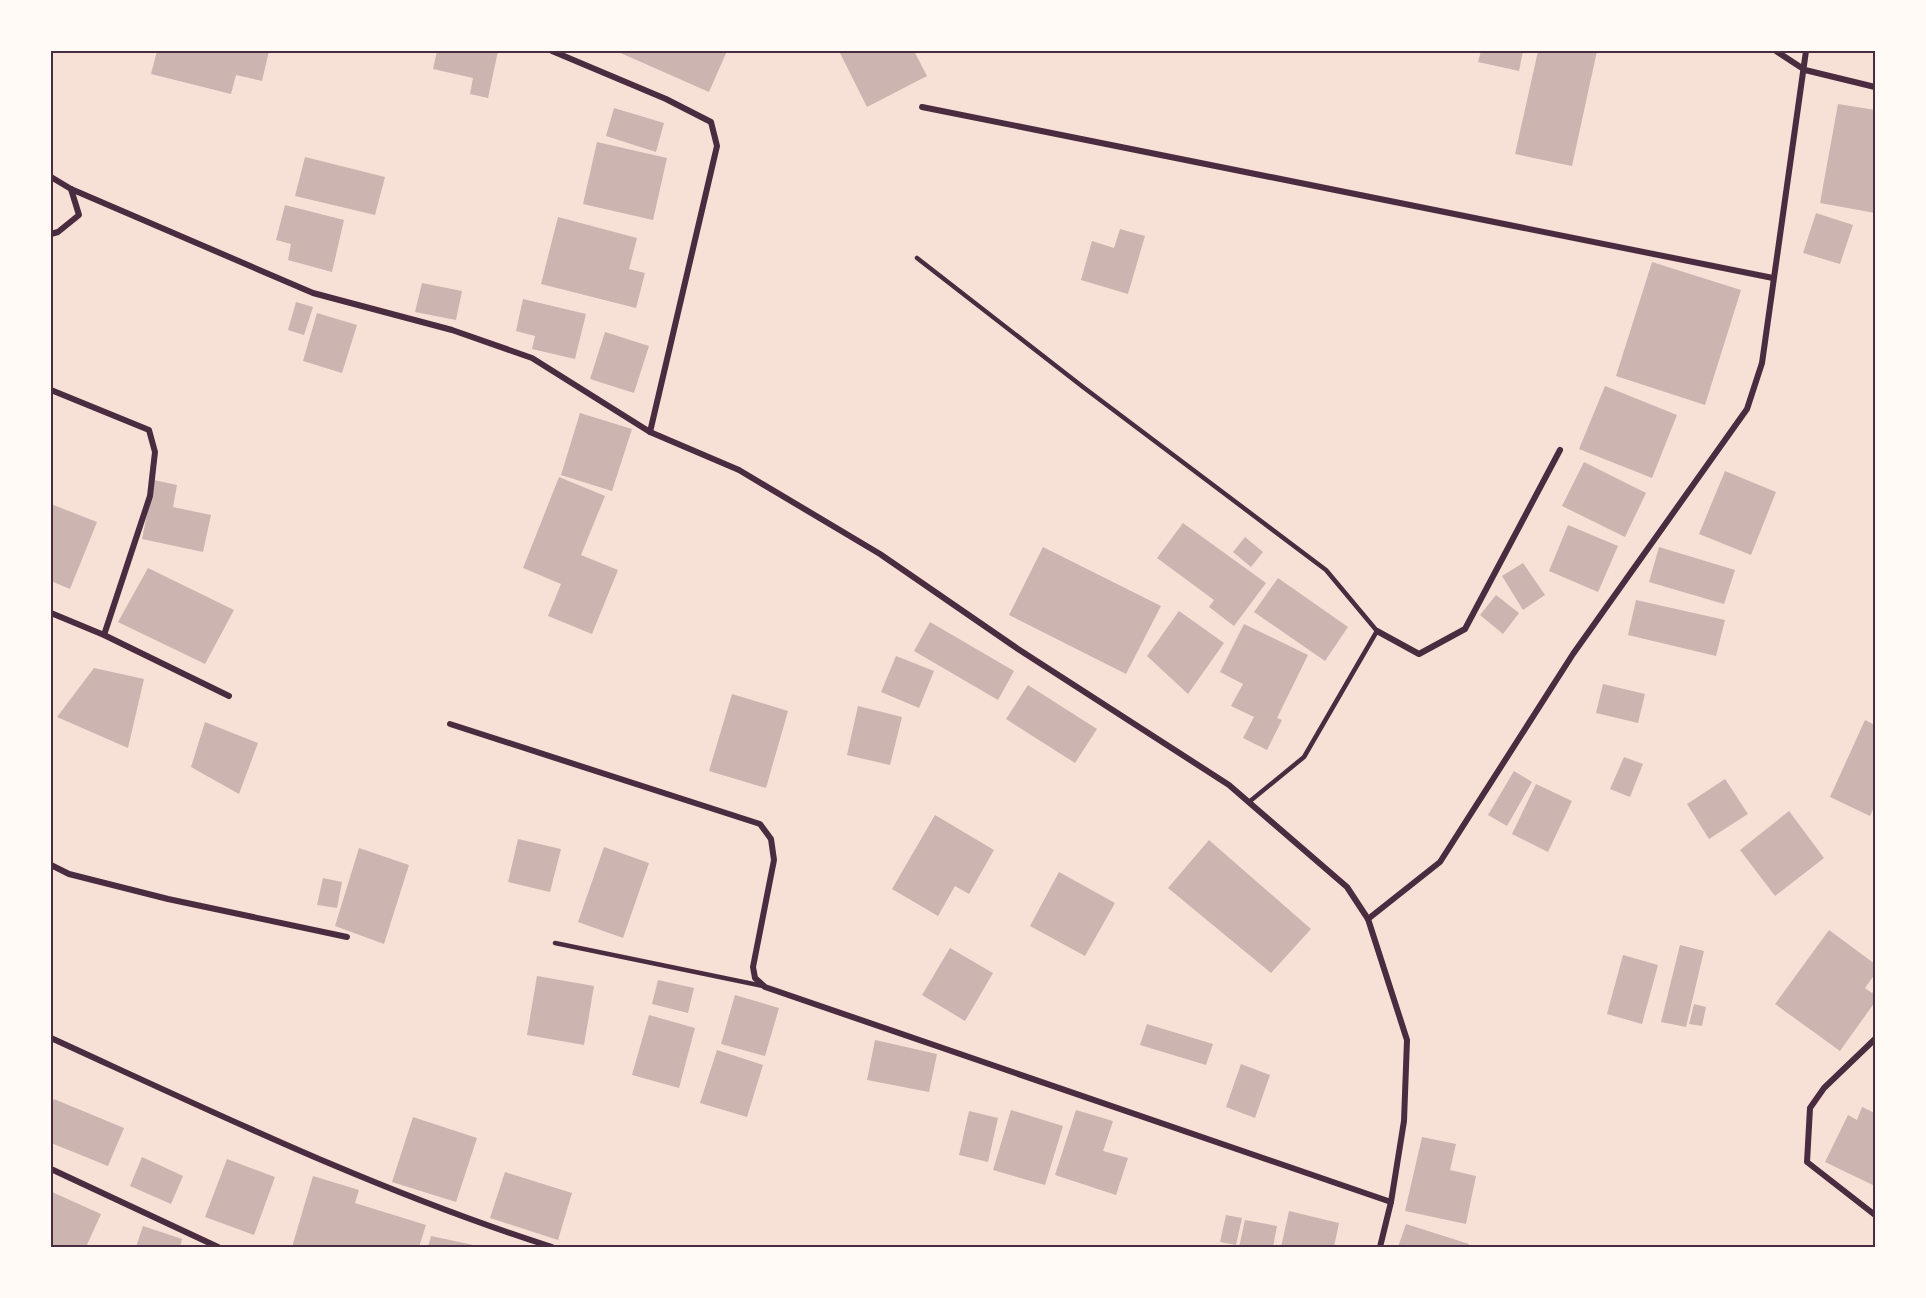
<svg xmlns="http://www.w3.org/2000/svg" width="1926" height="1298" font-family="Barlow,sans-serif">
  <rect width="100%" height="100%" fill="#f7e1d7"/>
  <g fill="#ccb4b1">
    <path d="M157,51H269L262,81L236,75L231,94L151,74Z"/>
    <path d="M437,51H498L488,98L470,94L473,78L433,69Z"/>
    <path d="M616,51H727L709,92Z"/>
    <path d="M839,51H914L927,76L867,107Z"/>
    <path d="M1481,51H1523L1519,71L1478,62Z"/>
    <path d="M1538,51H1597L1572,166L1515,154Z"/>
    <path d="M1838,104L1875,110V213L1820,203Z"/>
    <path d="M614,108L664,123L656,152L606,136Z"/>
    <path d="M597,142L667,158L653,220L583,204Z"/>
    <path d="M305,157L385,177L375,215L295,196Z"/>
    <path d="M285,205L344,220L332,272L288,260L291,244L276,240Z"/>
    <path d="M1816,213L1853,225L1840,264L1803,253Z"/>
    <path d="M558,217L637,238L629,269L645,273L636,308L541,284Z"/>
    <path d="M1120,229L1145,236L1128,294L1081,280L1092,241L1114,248Z"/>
    <path d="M1652,262L1741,290L1705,405L1616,376Z"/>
    <path d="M422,283L462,291L456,320L415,312Z"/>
    <path d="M523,299L586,314L575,359L532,349L535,336L516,331Z"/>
    <path d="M296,302L313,307L304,335L288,330Z"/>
    <path d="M317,313L357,325L342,373L303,361Z"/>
    <path d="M605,332L649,346L634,393L590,379Z"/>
    <path d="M1605,386L1677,415L1652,478L1579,449Z"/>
    <path d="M580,413L632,429L612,491L561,475Z"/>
    <path d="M1584,462L1646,493L1625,537L1562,506Z"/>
    <path d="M1725,471L1776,492L1751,555L1699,534Z"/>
    <path d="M559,477L605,496L581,555L618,570L592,634L548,616L561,584L523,568Z"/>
    <path d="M154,480L177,485L173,507L211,515L203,552L142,539Z"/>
    <path d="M51,504L97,522L70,589L51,581Z"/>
    <path d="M1183,523L1266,583L1234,626L1209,607L1214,600L1157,558Z"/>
    <path d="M1568,525L1618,546L1598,592L1549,571Z"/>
    <path d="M1245,537L1263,552L1251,567L1233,552Z"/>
    <path d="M1043,547L1161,606L1126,674L1009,615Z"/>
    <path d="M1659,547L1735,570L1724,604L1649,582Z"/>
    <path d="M1523,563L1545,595L1523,610L1502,576Z"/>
    <path d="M148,568L234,610L205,664L118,622Z"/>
    <path d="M1278,578L1348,627L1325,661L1254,612Z"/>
    <path d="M1496,595L1519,613L1503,634L1480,615Z"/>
    <path d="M1636,600L1725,620L1716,656L1628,635Z"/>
    <path d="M1179,611L1224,643L1188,694L1147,656Z"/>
    <path d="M930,622L1014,671L998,700L914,651Z"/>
    <path d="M1244,624L1308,655L1277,718L1282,720L1267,750L1243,738L1254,717L1231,706L1243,684L1220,672Z"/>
    <path d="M896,656L934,671L919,708L881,692Z"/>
    <path d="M94,668L144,679L128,748L57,717Z"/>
    <path d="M1603,684L1645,694L1638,723L1596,713Z"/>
    <path d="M1028,685L1097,729L1075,763L1006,719Z"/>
    <path d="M732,694L788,711L766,788L709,771Z"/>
    <path d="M858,706L902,717L890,765L847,755Z"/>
    <path d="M1865,720L1875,725V805L1870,816L1830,797Z"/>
    <path d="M205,722L258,743L239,794L191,767Z"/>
    <path d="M1624,757L1643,764L1630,797L1610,789Z"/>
    <path d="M1514,771L1532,782L1507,826L1488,815Z"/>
    <path d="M1725,779L1748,814L1709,839L1687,804Z"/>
    <path d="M1536,784L1572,801L1548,852L1512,834Z"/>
    <path d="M1789,811L1824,858L1775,896L1740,850Z"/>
    <path d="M935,815L994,850L969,894L955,886L938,916L892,889Z"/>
    <path d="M518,839L561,849L550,892L508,882Z"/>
    <path d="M1209,840L1311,929L1271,973L1168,888Z"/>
    <path d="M604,847L649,863L623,938L578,922Z"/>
    <path d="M359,848L409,865L384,944L335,926Z"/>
    <path d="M1059,872L1115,903L1085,956L1030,926Z"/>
    <path d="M323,878L342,882L337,908L317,905Z"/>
    <path d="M1829,930L1875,964V974L1865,988L1872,993L1875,989V1002L1840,1051L1775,1004Z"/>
    <path d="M1680,945L1704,951L1686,1027L1661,1022Z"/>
    <path d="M950,948L993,973L965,1021L922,995Z"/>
    <path d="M1623,955L1658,965L1642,1024L1607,1014Z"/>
    <path d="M537,976L594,986L584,1045L527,1035Z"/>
    <path d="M658,980L694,988L688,1013L652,1004Z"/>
    <path d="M735,995L779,1008L765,1056L721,1044Z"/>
    <path d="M1694,1004L1706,1007L1702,1026L1689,1024Z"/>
    <path d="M649,1015L695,1028L679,1088L632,1075Z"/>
    <path d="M1147,1024L1213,1044L1206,1065L1140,1045Z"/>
    <path d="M875,1040L937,1054L929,1092L867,1080Z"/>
    <path d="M717,1050L763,1065L747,1117L700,1103Z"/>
    <path d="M1241,1064L1270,1075L1255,1118L1226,1107Z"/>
    <path d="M54,1099L124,1128L108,1166L51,1143V1106Z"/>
    <path d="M1862,1107L1875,1113V1186L1825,1162L1848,1115L1857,1120Z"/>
    <path d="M1011,1110L1063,1126L1045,1185L993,1170Z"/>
    <path d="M1076,1110L1113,1121L1103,1151L1128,1158L1116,1195L1055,1175Z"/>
    <path d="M969,1111L998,1118L988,1162L959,1155Z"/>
    <path d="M413,1117L477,1138L456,1202L392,1182Z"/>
    <path d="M1422,1137L1456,1144L1450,1170L1476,1176L1466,1224L1405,1211Z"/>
    <path d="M142,1157L183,1176L171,1204L130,1186Z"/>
    <path d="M227,1159L275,1177L254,1235L205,1217Z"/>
    <path d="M505,1172L572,1193L558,1240L490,1218Z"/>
    <path d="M313,1176L359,1190L355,1203L426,1225L419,1247H292Z"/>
    <path d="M52,1192L101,1214L86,1247H58L51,1244Z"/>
    <path d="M1289,1211L1339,1223L1334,1247H1281Z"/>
    <path d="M1226,1215L1242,1218L1236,1245L1220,1242Z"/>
    <path d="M1245,1220L1277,1226L1273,1247H1239Z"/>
    <path d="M1406,1224L1469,1244L1468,1247H1398Z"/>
    <path d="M143,1226L182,1239L180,1247H136Z"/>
    <path d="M431,1236L478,1246V1247H428Z"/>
  </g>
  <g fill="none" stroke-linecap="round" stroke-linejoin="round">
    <g stroke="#4a2c40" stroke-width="4.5">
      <path d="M917,258L1083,387L1326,570L1377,631L1304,757L1249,802"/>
      <path d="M555,943L763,986"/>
    </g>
    <g stroke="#4a2c40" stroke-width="6">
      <path d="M552,51L666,99L711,122L717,146L650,432"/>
      <path d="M1776,51L1805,70L1875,87"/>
      <path d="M922,107L1773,278"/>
      <path d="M51,177L71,189L313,293L452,330L532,358L650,432L739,470L880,554L1018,649L1229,785L1347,887L1368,919L1407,1040L1404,1121L1391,1202L1380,1247"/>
      <path d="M51,234L58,232L79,215L71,189"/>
      <path d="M51,390L149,430L155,452L150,496L104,635"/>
      <path d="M51,613L104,635L229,696"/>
      <path d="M1377,631L1419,654L1465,629L1560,450"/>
      <path d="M450,724L760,824L771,839L774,860L753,967L755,978L765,987L1391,1202"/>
      <path d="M51,865L69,874L168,899L347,937"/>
      <path d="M1368,919L1440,862L1573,654L1747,409L1762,363L1806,51"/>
      <path d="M51,1038C215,1113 379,1192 552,1247"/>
      <path d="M1875,1039L1824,1088L1810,1108L1807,1162L1875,1215"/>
      <path d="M51,1169L218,1247"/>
    </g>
  </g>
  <rect width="1926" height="1298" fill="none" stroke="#fffaf5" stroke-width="105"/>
  <rect x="52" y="52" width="1822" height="1194" fill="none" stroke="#4a2c40" stroke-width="2"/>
</svg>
